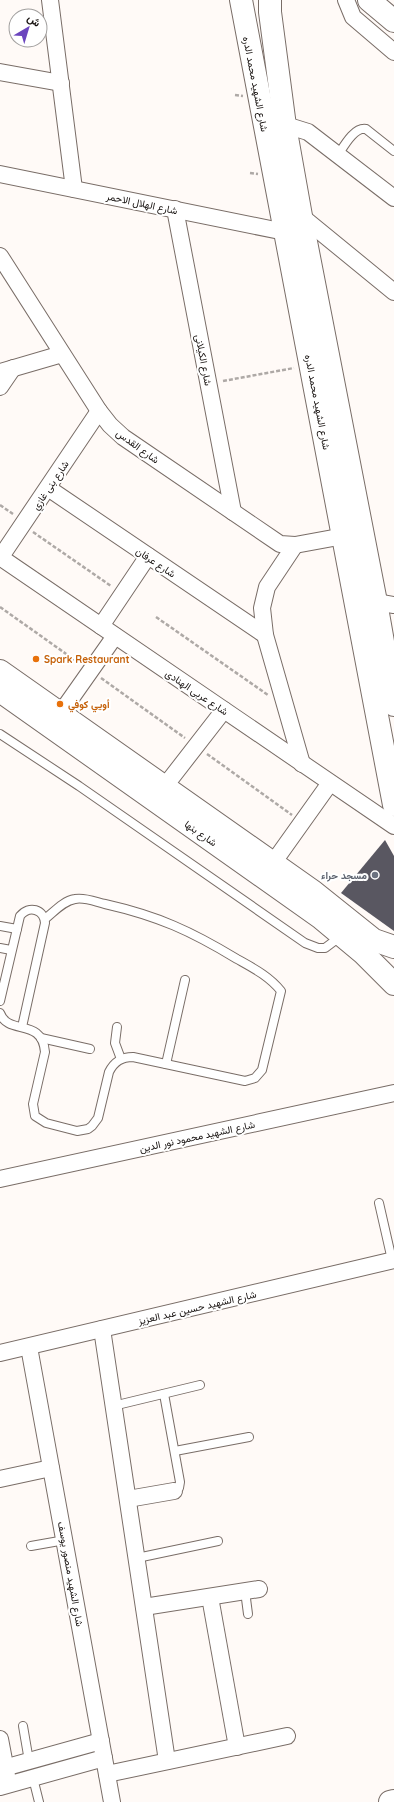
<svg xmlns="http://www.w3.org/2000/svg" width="394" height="1802" font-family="Quicksand,Vazirmatn,sans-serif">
  <rect width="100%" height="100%" fill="#fffaf7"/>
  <path fill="#595761" d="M385,840L394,856V931L341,893Z"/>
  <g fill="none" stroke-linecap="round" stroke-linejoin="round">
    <g stroke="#796d67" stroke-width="10">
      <g id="lane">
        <path d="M338,155C344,146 354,127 366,129L394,151"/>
        <path d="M0,734L79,786L305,943L318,948H325L341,936"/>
        <path d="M0,926L17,929"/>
        <path d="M0,948L11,950"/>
        <path d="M0,1001L20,916C29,905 44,909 45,923L22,1027"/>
        <path d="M0,1013C8,1036 42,1017 45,1052L33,1104L35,1116L46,1123L77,1131L88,1129L92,1126L98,1118L109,1072C114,1062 121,1057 133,1057L245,1081L255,1078L262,1070L281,991C269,976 253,968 237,959C191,931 158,916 105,904C96,902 85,897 75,899C63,901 54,912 45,919"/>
        <path d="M117,1027L115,1043L121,1059"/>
        <path d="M41,1038L90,1049"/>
        <path d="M166,1064L185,980"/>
        <path d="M379,1203L392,1260"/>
        <path d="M164,1394L180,1482L179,1488L174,1491"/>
        <path d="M113,1406L200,1385"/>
        <path d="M175,1451L249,1437"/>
        <path d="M31,1546L65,1540"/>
        <path d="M137,1558L218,1541"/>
        <path d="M245,1591L248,1614"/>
        <path d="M23,1726L29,1761"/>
        <path d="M33,1778L39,1802"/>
      </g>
    </g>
    <g stroke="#796d67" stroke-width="18">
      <g id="street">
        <path d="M50,0L74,189"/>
        <path d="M346,0L353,17L394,52"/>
        <path d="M0,72L61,83"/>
        <path d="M276,127H292L308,132L394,198"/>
        <path d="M0,174L285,232"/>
        <path d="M175,209L233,512"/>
        <path d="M301,216L394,292"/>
        <path d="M0,256L99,411L110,425L123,437L280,544L295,545L344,536"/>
        <path d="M0,372L62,354"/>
        <path d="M0,387L13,368"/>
        <path d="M48,488L265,635"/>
        <path d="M295,545L267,587L262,608L265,635L302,764"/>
        <path d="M0,557L394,826"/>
        <path d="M0,558L99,411"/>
        <path d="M376,602L394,605"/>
        <path d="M101,626L148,556"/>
        <path d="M60,714L115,636"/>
        <path d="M165,786L224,710"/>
        <path d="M273,863L330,783"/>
        <path d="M0,1179L394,1093"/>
        <path d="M102,1329L167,1761"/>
        <path d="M29,1347L112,1802"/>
        <path d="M0,1353L394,1260"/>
        <path d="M0,1479L51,1468"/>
        <path d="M128,1499L174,1491"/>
        <path d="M210,1597L237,1747"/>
        <path d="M144,1607L259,1589"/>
        <path d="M0,1739L7,1776"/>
        <path d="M0,1769L101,1741"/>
        <path d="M107,1774L287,1736"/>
        <path d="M0,1787L104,1758"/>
      </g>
    </g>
    <g stroke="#796d67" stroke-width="24">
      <g id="secondary">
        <path d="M241,0L394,805"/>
        <path d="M270,0V12L285,126L301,216L376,602L394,705"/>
        <path d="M0,671L314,892L374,940L394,947"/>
        <path d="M0,691L321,918L363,953L394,984"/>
      </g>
    </g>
    <g stroke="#796d67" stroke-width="24">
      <g id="primary">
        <path d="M369,0L394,21"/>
        <path d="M390,1802L394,1801"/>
      </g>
    </g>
    <g stroke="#aea9a6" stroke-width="2.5" stroke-dasharray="4 2" stroke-linecap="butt">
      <path d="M235,95L243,96"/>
      <path d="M250,173L258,174"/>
      <path d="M223,381L294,368"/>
      <path d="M0,505L13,514"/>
      <path d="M33,532L111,586"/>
      <path d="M0,607L79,663"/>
      <path d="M156,617L268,695"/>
      <path d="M101,678L185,738"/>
      <path d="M207,754L292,815"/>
    </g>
    <use href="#lane" stroke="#fff" stroke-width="8"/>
    <use href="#street" stroke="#fff" stroke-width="16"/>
    <use href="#secondary" stroke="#fff" stroke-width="22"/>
    <use href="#primary" stroke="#fff" stroke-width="22"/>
  </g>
  <g fill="#e8710a" stroke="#fff" stroke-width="1.5">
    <circle cx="36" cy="659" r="4"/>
    <circle cx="60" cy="704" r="4"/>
  </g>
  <circle fill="#6b7280" stroke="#fff" stroke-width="1.5" cx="375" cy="875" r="4"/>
  <g text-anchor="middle" stroke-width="4" stroke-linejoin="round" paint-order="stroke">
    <g font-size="10" fill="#140f0d" stroke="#fff">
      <text transform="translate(256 84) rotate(79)" y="4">شارع الشهيد محمد الدره</text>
      <text transform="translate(142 203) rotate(12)" y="4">شارع الهلال الاحمر</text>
      <text transform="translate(204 360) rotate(79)" y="4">شارع الكيلانى</text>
      <text transform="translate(318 402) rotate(79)" y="4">شارع الشهيد محمد الدره</text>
      <text transform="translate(138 446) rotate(36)" y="4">شارع القدس</text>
      <text transform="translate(50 485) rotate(-56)" y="4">شارع بنى غازي</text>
      <text transform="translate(156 562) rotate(34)" y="4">شارع عرفان</text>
      <text transform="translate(197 692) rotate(34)" y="4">شارع عربى الهنادى</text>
      <text transform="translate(201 833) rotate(35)" y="4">شارع بنها</text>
      <text transform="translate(197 1136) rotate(-12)" y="4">شارع الشهيد محمود نور الدين</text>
      <text transform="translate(197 1307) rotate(-13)" y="4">شارع الشهيد حسين عبد العزيز</text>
      <text transform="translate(71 1574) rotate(80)" y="4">شارع الشهيد منصور يوسف</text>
    </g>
    <g font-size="10" font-weight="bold" fill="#c56008" stroke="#fff" text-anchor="start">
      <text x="44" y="663">Spark Restaurant</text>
      <text x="68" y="708">أويي كوفي</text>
    </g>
    <g font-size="10" font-weight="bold" fill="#5b616d" stroke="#fff" text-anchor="end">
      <text x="367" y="879">مسجد حراء</text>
    </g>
  </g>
  <g transform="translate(28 28) rotate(38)"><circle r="19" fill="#ffffff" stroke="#a19f9e"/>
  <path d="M0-3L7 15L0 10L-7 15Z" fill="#6b45be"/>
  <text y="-6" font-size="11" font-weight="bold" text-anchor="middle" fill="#140f0d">ش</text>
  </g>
</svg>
